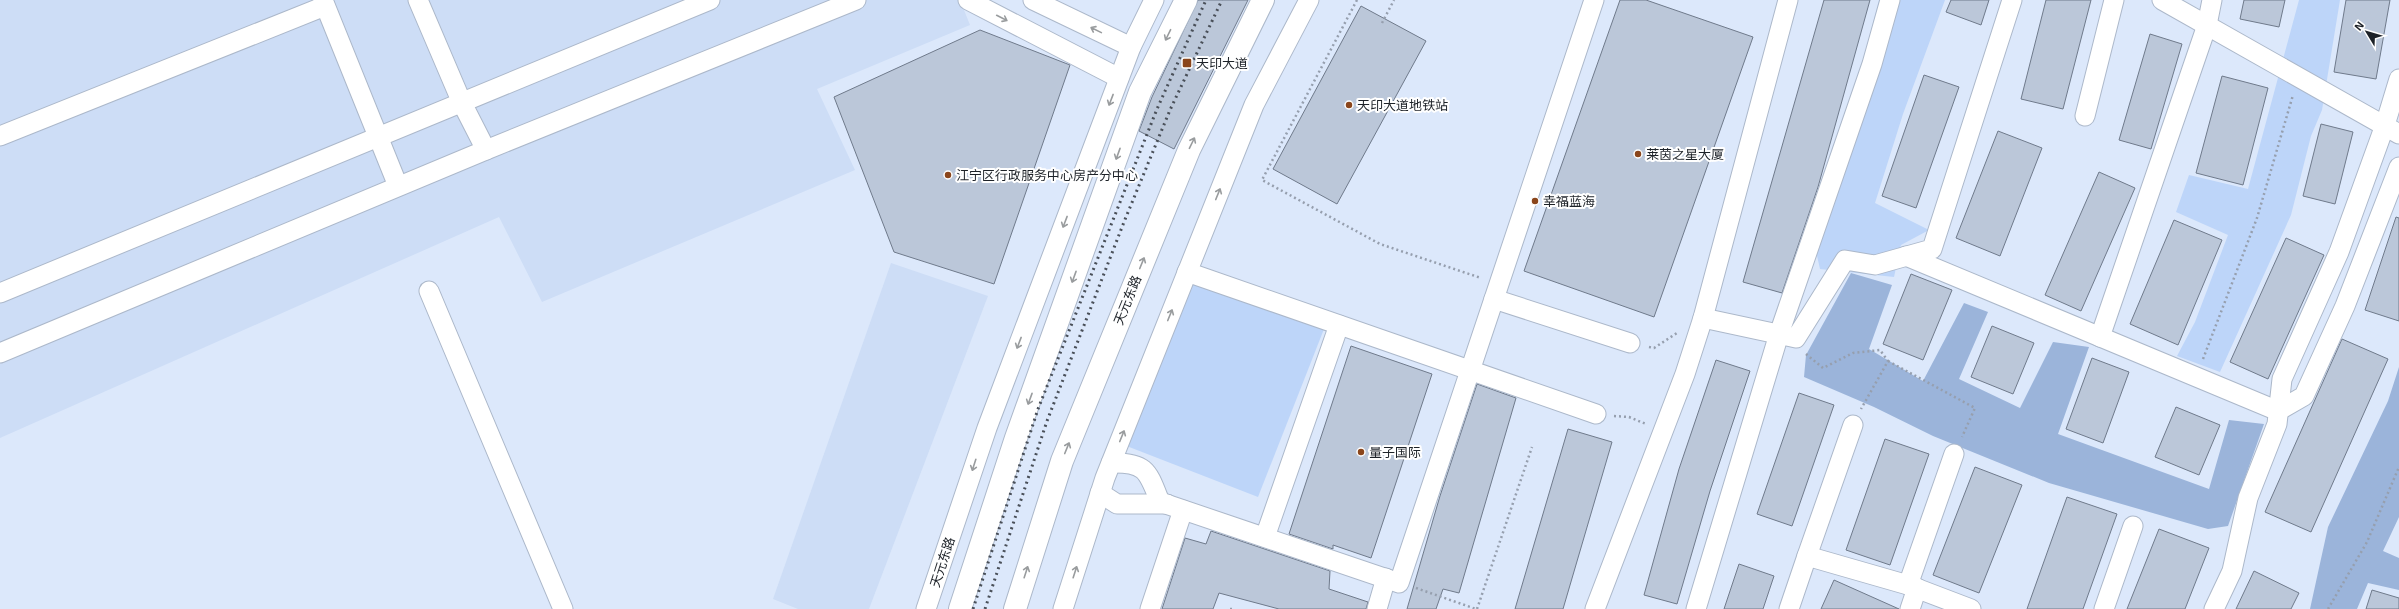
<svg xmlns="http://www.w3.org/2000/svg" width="2399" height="609" font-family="'Exo 2','Noto Sans SC',sans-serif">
  <rect width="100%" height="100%" fill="#dce8fb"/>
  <g fill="#cdddf6">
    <path d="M0,0H960L970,25L817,89L855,170L542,302L499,217L0,438Z"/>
    <path d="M891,263L988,296L869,609H798L773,599Z"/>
  </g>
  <g fill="#bdd5f9">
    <path d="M1879,0H1945L1903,114L1875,203L1929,230L1901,245L1894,277L1820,269L1815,247Z"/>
    <path d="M2299,0H2340L2322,110L2311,136L2291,215L2220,372L2177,356L2195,322L2228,235L2176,212L2189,175L2248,189Z"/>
    <path d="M1190,277L1324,329L1258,497L1124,445Z"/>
  </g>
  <g fill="#9bb4da">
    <path d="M1851,273L1892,285L1869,349L1923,381L1964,303L1988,312L1959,379L2020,408L2053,342L2089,347L2058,434L2209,489L2229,420L2264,424L2228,526L2208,529L2049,483L1933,436L1874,407L1804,377L1806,355Z"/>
    <path d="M2399,367V517L2383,551L2399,558V590L2368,583L2357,609H2310L2328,527L2388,401Z"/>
  </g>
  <g fill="#bbc7d9" stroke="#6f7a8b">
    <path d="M1198,0H1248L1174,149L1139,131L1152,97Z"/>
    <path d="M1620,0H1646L1753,37L1654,317L1524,271Z"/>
    <path d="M1824,0H1870L1818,187L1782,293L1743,282Z"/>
    <path d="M1951,0H1989L1981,25L1946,12Z"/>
    <path d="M2046,0H2091L2063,109L2021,99Z"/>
    <path d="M2244,0H2285L2279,27L2240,19Z"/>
    <path d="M2346,0H2390L2376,79L2334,72Z"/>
    <path d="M1361,6L1426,41L1337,204L1273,169Z"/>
    <path d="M980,30L1070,65L994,284L894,252L834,97Z"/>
    <path d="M2150,34L2182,44L2151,149L2119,140Z"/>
    <path d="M1924,75L1959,87L1916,208L1882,196Z"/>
    <path d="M2222,76L2268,88L2243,185L2196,173Z"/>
    <path d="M2321,124L2353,132L2335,204L2303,196Z"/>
    <path d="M1998,131L2042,148L2000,256L1956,238Z"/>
    <path d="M2099,172L2135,188L2081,311L2045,295Z"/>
    <path d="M2396,217L2399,218V321L2365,310Z"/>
    <path d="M2174,220L2222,240L2178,345L2130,324Z"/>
    <path d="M2286,238L2324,255L2268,379L2230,362Z"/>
    <path d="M1911,274L1952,290L1923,360L1883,344Z"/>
    <path d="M1992,326L2034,343L2013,394L1971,377Z"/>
    <path d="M2342,339L2388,359L2311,532L2265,512Z"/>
    <path d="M1351,346L1432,374L1371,558L1333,545V549L1289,534Z"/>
    <path d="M2092,358L2129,372L2103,443L2066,429Z"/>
    <path d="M1716,360L1750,371L1710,491L1677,604L1644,595L1679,469Z"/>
    <path d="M1477,384L1516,398L1459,593L1443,589L1436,609H1407L1440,496Z"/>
    <path d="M1799,393L1834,405L1792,526L1757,514Z"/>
    <path d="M2176,407L2220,425L2199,475L2155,457Z"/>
    <path d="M1568,429L1612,442L1563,609H1515Z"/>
    <path d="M1885,439L1929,454L1890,565L1846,550Z"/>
    <path d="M1975,467L2022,485L1979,593L1933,575Z"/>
    <path d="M2067,497L2117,514L2083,609H2027Z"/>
    <path d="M2159,529L2209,548L2185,609H2127Z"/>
    <path d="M1211,531L1330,571L1329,589L1368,602L1366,609H1279L1219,593L1213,609H1162L1185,538L1206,544Z"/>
    <path d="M1739,564L1774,576L1763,609H1724Z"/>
    <path d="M2254,571L2299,593L2291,609H2236Z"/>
    <path d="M1834,580L1899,609H1821Z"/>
    <path d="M2372,590L2399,598V609H2366Z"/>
  </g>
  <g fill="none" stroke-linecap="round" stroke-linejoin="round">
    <g stroke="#acb8ca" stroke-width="21">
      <g id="minor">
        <path d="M323,0L398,186"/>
        <path d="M418,0L462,103L486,150"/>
        <path d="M968,0L1119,78"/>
        <path d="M1033,0L1131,47"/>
        <path d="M2162,0L2399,134"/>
        <path d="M2085,116L2114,0"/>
        <path d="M0,136L325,6"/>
        <path d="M1906,256L2278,411L2304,396L2345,306L2399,167"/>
        <path d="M1187,272L1596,414"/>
        <path d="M429,291L563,609"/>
        <path d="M0,293L710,0"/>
        <path d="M1494,299L1630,343"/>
        <path d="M1703,318L1796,338L1845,260L1875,265L1932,249L2012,0"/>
        <path d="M2100,337L2207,25L2212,0"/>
        <path d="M0,353L486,150L856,0"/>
        <path d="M1111,463C1147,462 1148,472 1160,502L1399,583L1594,0"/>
        <path d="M1100,493L1117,504H1167"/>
        <path d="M1265,537L1339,325"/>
        <path d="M1807,556L1853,425"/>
        <path d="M1908,585L1954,454"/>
        <path d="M926,609L987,428L1131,47L1154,0"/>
        <path d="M1063,609L1105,478L1254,105L1309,0"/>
        <path d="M1150,609L1183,510"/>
        <path d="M1377,609L1386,578"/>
        <path d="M1595,609L1685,374L1703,318L1788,0"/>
        <path d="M1696,609L1779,334L1872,64L1890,0"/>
        <path d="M1789,609L1807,556L1908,585L1971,609"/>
        <path d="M1910,609L1917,588"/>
        <path d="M2104,609L2133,526"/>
        <path d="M2214,609L2232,571L2248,498L2277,424L2282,379L2339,252L2385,125L2399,79"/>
      </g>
    </g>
    <g stroke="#acb8ca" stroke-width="24">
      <g id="highway">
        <path d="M960,609L1016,438L1140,92L1186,0"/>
        <path d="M1015,609L1062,461L1189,150L1263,0"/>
      </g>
    </g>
    <g stroke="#969fae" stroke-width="2.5" stroke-dasharray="2 3" stroke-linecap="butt">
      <path d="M1357,0L1262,180L1380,244L1481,278"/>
      <path d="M1382,23L1394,0"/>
      <path d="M1649,347L1654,348L1677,333"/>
      <path d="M1806,354L1823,368L1853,353L1880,350L1888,361L1861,409"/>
      <path d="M2203,359L2257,218L2293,95"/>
      <path d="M1888,361L1975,408L1962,437"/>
      <path d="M1614,416L1629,417L1646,424"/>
      <path d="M1416,588L1476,609"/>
      <path d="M1230,609H1233"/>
      <path d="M1477,609L1532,447"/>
      <path d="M2328,609L2367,542L2399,467"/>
    </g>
    <use href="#minor" stroke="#fff" stroke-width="19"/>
    <use href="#highway" stroke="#fff" stroke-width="22"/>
    <g stroke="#494f58" stroke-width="3" stroke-dasharray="2 4" stroke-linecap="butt">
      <path d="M973,609L1038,409L1157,109L1206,0"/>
      <path d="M985,609L1047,421L1124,222L1170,110L1222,0"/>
    </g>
  </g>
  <defs><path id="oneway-shaft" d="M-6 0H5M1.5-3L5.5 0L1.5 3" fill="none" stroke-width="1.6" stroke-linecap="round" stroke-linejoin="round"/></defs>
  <g stroke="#999c9e">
    <use href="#oneway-shaft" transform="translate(1002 18) rotate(27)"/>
    <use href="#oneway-shaft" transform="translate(1096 30) rotate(-154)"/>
    <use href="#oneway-shaft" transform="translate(1168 35) rotate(116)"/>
    <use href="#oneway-shaft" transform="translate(1111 100) rotate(111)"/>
    <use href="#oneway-shaft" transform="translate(1192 143) rotate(-64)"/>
    <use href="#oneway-shaft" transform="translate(1118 154) rotate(110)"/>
    <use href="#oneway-shaft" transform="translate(1218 194) rotate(-68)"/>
    <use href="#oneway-shaft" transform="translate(1065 222) rotate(111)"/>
    <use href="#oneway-shaft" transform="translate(1142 263) rotate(-68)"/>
    <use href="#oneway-shaft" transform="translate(1074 277) rotate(110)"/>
    <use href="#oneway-shaft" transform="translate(1170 315) rotate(-68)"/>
    <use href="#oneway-shaft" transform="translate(1019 343) rotate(111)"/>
    <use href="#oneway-shaft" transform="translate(1030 399) rotate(110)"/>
    <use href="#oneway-shaft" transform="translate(1122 436) rotate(-68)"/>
    <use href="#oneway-shaft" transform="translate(1067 448) rotate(-68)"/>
    <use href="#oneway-shaft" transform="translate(974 465) rotate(108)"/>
    <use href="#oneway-shaft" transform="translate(1026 572) rotate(-72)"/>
    <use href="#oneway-shaft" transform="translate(1075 572) rotate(-72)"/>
  </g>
  <g fill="#8a451b" stroke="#fff" stroke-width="1.5">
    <rect x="1182" y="58" width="10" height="10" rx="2"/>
    <circle cx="1349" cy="105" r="4"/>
    <circle cx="1638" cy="154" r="4"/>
    <circle cx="948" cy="175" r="4"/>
    <circle cx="1535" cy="201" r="4"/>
    <circle cx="1361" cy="452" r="4"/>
  </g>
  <g text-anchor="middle" stroke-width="4" stroke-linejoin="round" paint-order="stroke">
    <g font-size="13" fill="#1d2228" stroke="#fff" text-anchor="start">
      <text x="1196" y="68">天印大道</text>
      <text x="1357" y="110">天印大道地铁站</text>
      <text x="1646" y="159">莱茵之星大厦</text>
      <text x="956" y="180">江宁区行政服务中心房产分中心</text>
      <text x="1543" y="206">幸福蓝海</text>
      <text x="1369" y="457">量子国际</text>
    </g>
    <g font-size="13" fill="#1d2228" stroke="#fff">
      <text transform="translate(1127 300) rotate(-68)" y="5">天元东路</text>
      <text transform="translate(942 562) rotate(-72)" y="5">天元东路</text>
    </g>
  </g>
  <g transform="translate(2367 32) rotate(308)" stroke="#ffffff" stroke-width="3" paint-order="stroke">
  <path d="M0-3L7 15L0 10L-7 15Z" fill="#1d2228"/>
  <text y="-6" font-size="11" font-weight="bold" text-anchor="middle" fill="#1d2228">N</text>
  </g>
</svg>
